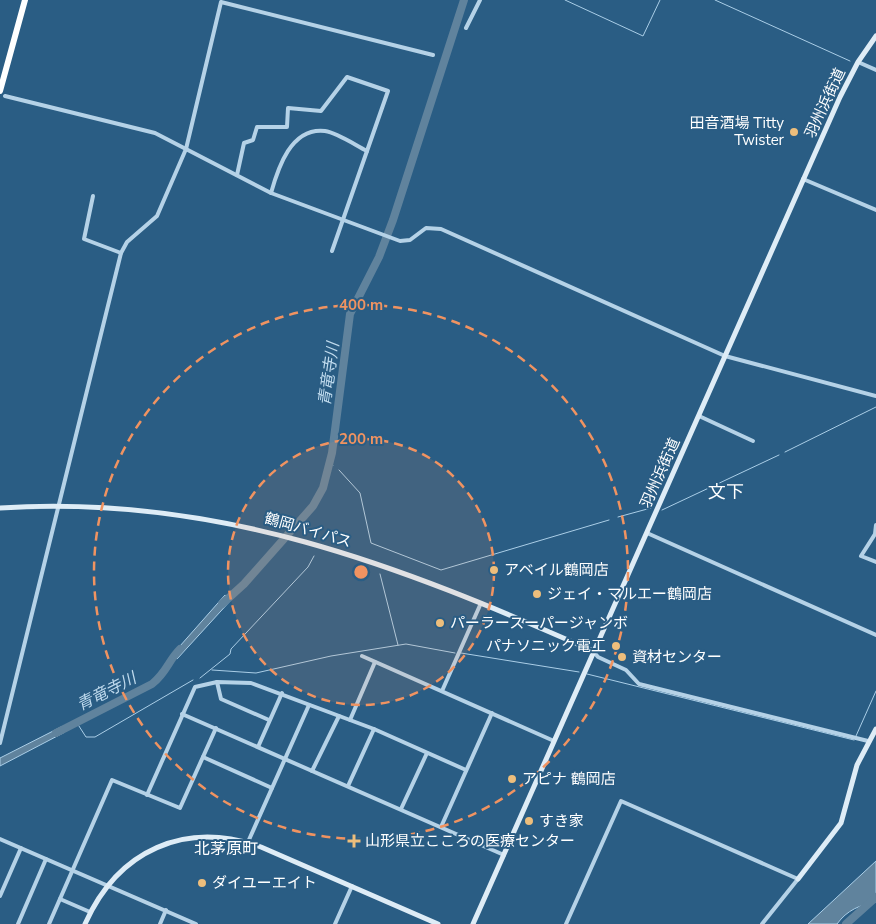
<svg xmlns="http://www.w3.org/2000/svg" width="876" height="924" font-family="'Nunito Sans','Noto Sans JP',sans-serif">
  <rect width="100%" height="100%" fill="#2a5d84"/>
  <g fill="#60839d" stroke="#aacee7">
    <path d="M225,595L231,600L177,659L172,655Z"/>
    <path d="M61,727L65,732L0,766V758Z"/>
    <path d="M876,861V902C860,905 847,910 837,924H808Z"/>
  </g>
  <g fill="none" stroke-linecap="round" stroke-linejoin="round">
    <g stroke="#aacee7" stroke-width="1">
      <path d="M565,0L643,36L660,0"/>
      <path d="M715,0L850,61"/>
      <path d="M785,452L876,407"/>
      <path d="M330,462L333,465"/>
      <path d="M339,470L360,493L371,543L441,570L609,520"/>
      <path d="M662,510L779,455"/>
      <path d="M618,517L651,508"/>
      <path d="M380,574L398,645"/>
      <path d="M461,653L579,672"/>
      <path d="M212,670L256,673L331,656L406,644L455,653"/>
      <path d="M587,674L854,740"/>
      <path d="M200,678L230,654L231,649L308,567L314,556"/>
      <path d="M77,723L86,737H95L193,680"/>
      <path d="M856,736L876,691"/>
    </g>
    <g stroke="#60839d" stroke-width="8">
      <path d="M222,604L244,584L313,506L323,488L332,453L350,314L379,257L393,220L464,0"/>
      <path d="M56,733L152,684C167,672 168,661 180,649"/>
      <path d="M846,924L876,897"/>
    </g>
    <g stroke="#b5d2e7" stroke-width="4">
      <path d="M466,28L480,0"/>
      <path d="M858,62L876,70"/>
      <path d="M5,96L155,133L271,193L400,241L410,240L426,228L441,229L725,356L876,396"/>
      <path d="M237,175L244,143L253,140L257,127H287L288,108L321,111L347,77L388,91L332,251"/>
      <path d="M803,179L876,210"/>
      <path d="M271,193C278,168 291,127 325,131C338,133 355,145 367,151"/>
      <path d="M93,196L84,239L121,253"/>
      <path d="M699,416L753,441"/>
      <path d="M876,525L875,534L861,556L876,562"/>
      <path d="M647,533L876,635"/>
      <path d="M593,651L598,657L626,670L639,684L868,741"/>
      <path d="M362,656L554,741"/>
      <path d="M217,682L221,699L269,720"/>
      <path d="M442,691L481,603"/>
      <path d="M182,714L504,855"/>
      <path d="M350,720L375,662"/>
      <path d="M0,743L121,253L127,242L157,216L186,149L221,2L433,55"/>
      <path d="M258,747L282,693"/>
      <path d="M203,757L272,788"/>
      <path d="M312,771L339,716"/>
      <path d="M348,786L374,729"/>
      <path d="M147,795L195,687L217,682L251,683L374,729L466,770"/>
      <path d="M401,809L427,753"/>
      <path d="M441,827L492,713"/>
      <path d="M0,839L196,924"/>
      <path d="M248,842L309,705"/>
      <path d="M0,896L21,848"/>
      <path d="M60,899L90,912"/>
      <path d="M18,924L46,859"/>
      <path d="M49,924L112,780L180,808L216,728"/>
      <path d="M160,924L166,910"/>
      <path d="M335,924L352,886"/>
      <path d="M566,924L621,801L798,879L762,924"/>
    </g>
    <g stroke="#deecf6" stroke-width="5">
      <path d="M0,508C218,494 398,565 593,651"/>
      <path d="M798,879L841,823L857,765L876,729"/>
      <path d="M85,924C118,850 185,820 261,847L438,924"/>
      <path d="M473,924L840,97L858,62L876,36"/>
    </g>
    <path stroke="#fff" stroke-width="6" d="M0,91L25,0"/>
  </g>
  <circle cx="361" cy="572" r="133" fill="#f09361" fill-opacity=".12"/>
  <g fill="none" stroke="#f09361" stroke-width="2.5" stroke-dasharray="9 6">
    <circle cx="361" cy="572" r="133"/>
    <circle cx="361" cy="572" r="267"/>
  </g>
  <g fill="#edbe7c" stroke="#2a5d84" stroke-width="2">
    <circle cx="794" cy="132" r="5"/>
    <circle cx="494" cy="570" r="5"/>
    <circle cx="537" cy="594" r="5"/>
    <circle cx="440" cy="623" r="5"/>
    <circle cx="616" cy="646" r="5"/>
    <circle cx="622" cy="657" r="5"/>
    <circle cx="512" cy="779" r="5"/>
    <circle cx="529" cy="821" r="5"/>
    <path d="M351.5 833.5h5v5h5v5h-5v5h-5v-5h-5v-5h5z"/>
    <circle cx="202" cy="883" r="5"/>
  </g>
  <g text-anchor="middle" stroke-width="4" stroke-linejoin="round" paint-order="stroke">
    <g font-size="15" fill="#fff" stroke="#2a5d84">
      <text transform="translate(825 103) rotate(-65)" y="5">羽州浜街道</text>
      <text transform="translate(660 473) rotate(-66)" y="5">羽州浜街道</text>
      <text transform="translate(308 530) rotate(16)" y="5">鶴岡バイパス</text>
    </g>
    <g font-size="15" fill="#fff" stroke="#2a5d84" text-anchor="start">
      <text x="784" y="128" text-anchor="end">田音酒場 Titty<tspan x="784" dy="17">Twister</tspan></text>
      <text x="504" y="575">アベイル鶴岡店</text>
      <text x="547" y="599">ジェイ・マルエー鶴岡店</text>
      <text x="450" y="628">パーラースーパージャンボ</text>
      <text x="606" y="651" text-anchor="end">パナソニック電工</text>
      <text x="632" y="662">資材センター</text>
      <text x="522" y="784">アピナ 鶴岡店</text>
      <text x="539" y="826">すき家</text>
      <text x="365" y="846">山形県立こころの医療センター</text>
      <text x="212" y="888">ダイユーエイト</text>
    </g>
    <g font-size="16" font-style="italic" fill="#c0dbee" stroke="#2a5d84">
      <text transform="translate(328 374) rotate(-82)" y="6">青竜寺川</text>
      <text transform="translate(106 691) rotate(-27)" y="6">青竜寺川</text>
    </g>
    <g font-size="16" fill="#fff" stroke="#2a5d84">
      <text x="226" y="854">北茅原町</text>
    </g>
    <g font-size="18" fill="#fff" stroke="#2a5d84">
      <text x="726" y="498">文下</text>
    </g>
  </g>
  <circle cx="361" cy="572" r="8" fill="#f09361" stroke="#2a5d84" stroke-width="2.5"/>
  <g font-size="15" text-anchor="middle" font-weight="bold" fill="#f09361" stroke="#2a5d84" stroke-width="4" stroke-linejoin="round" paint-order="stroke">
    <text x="361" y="310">400 m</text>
    <text x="361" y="444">200 m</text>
  </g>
</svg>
